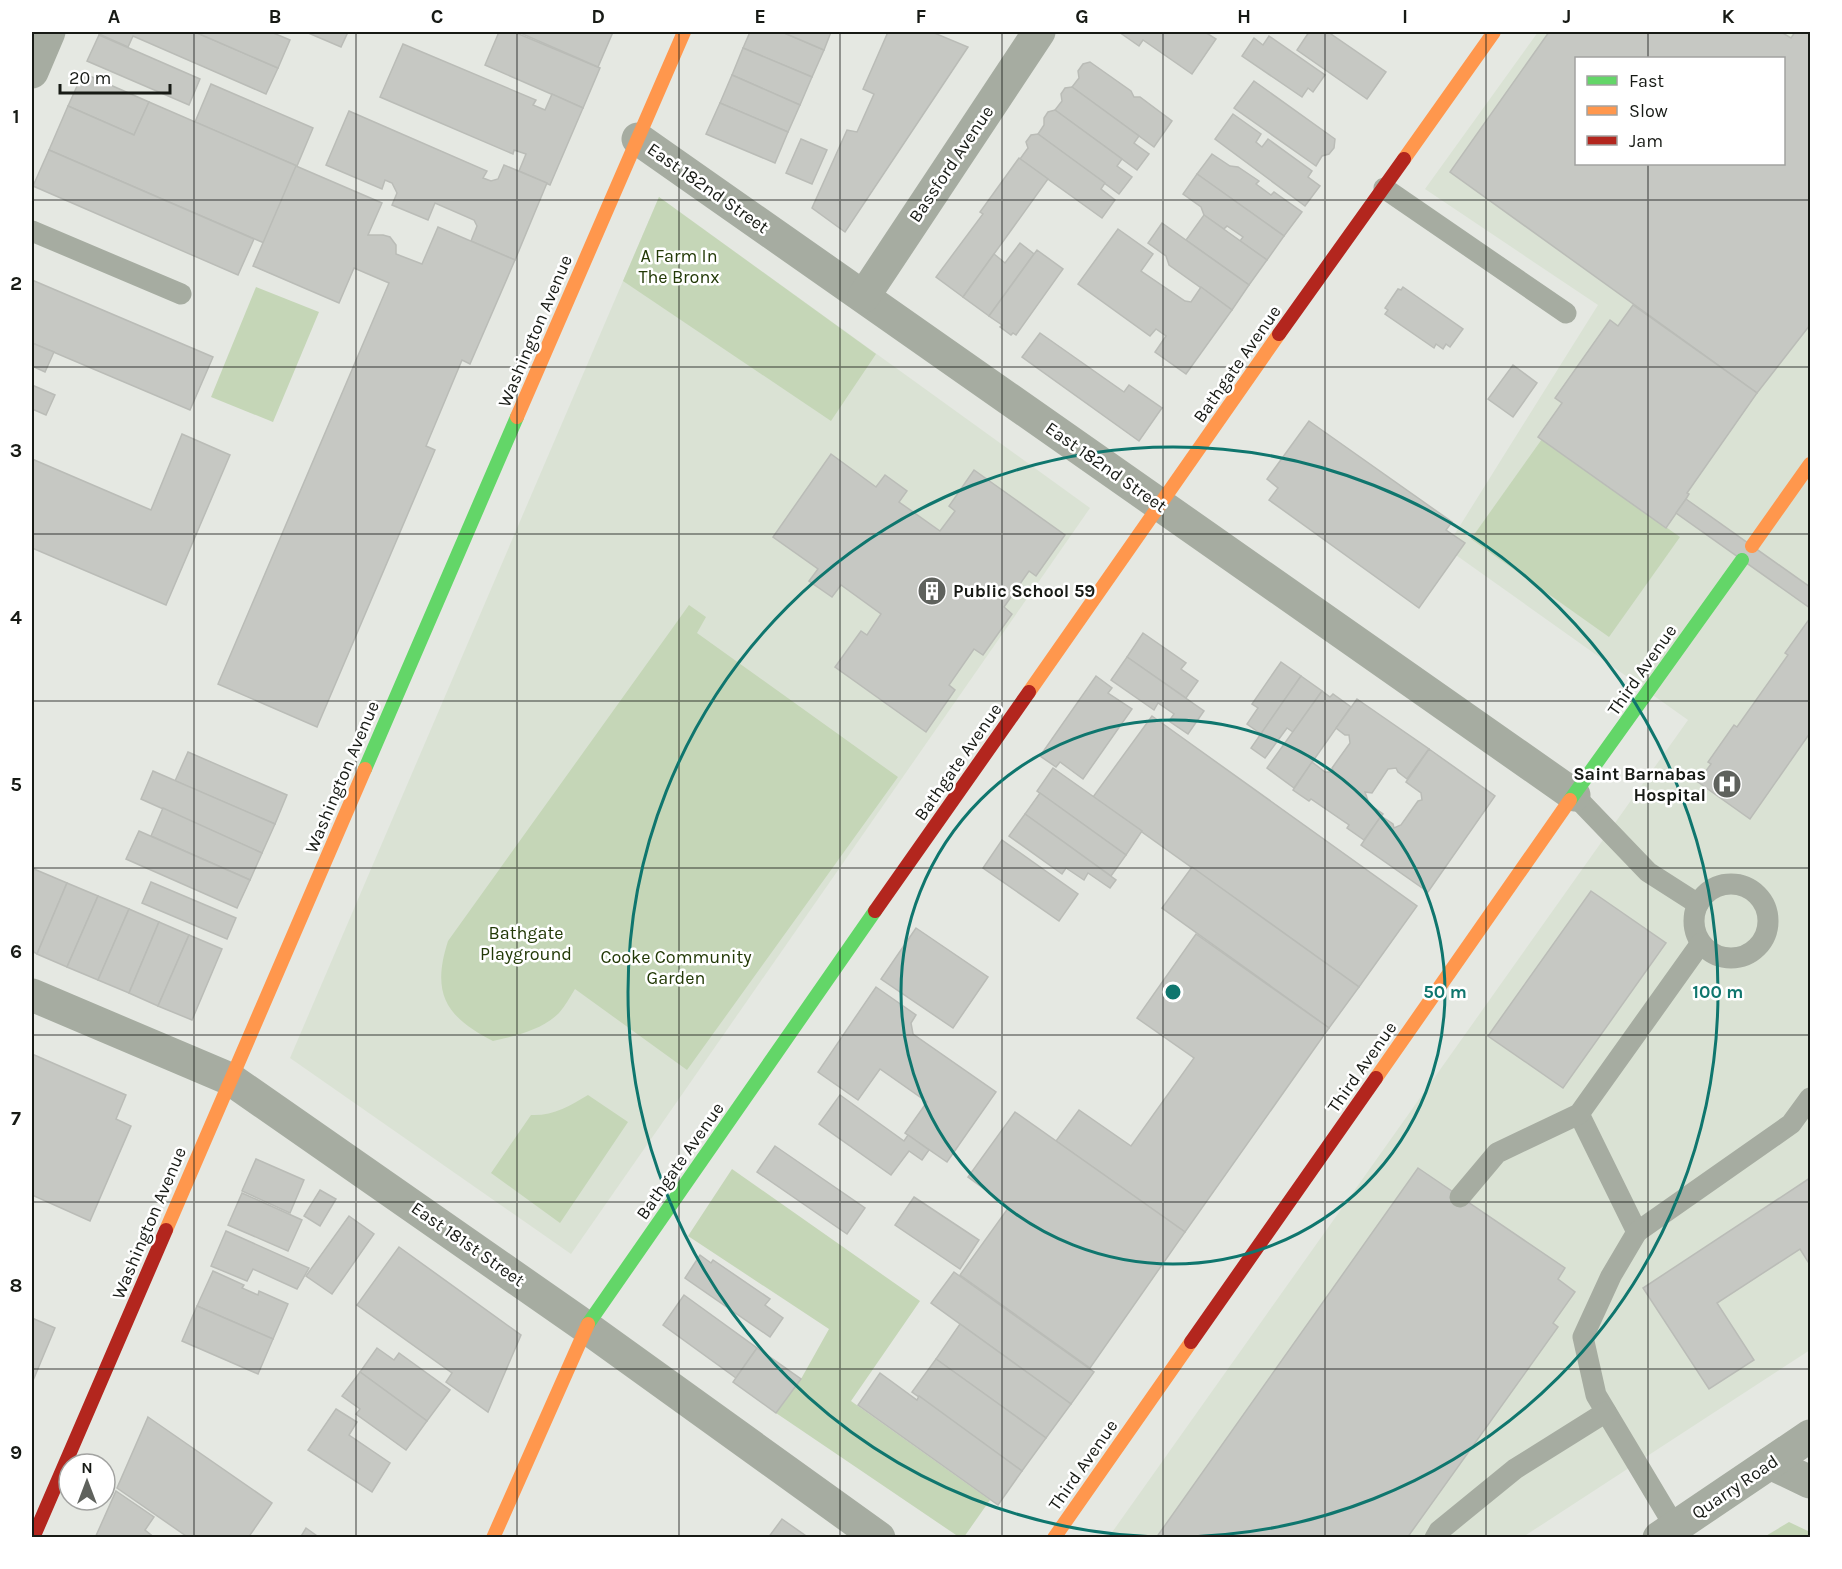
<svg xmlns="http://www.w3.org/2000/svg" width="1842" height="1569" font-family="Karla,sans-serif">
  <rect width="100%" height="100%" fill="#e5e8e2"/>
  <g fill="#dae2d4" fill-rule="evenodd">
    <path d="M1538,32H1810V1350L1523,1537L1108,1538L1688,720L1446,548L1598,305L1425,189ZM1576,58H1784V164H1576Z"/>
    <path d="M659,197L1090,508L571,1254L290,1058Z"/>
  </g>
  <g fill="#c5d6b7">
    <path d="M659,197L876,354L831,421L623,281Z"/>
    <path d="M256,287L319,312L273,422L211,397Z"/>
    <path d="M1542,439L1680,537L1609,637L1471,539Z"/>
    <path d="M689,605L706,617L697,633L898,777L687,1070L575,989C570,997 565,1006 559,1013C542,1030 515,1036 493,1041C446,1017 431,994 448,941Z"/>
    <path d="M588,1095L628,1122L560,1223L491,1173L531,1115C553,1116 570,1106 588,1095Z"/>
    <path d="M732,1169L920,1301L851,1401L990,1500L964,1537H959L776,1413L801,1379L829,1329L688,1236Z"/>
    <path d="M1789,1522L1810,1532V1537H1764Z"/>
  </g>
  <g fill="#c6c8c3" stroke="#babcb7" stroke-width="1.5" fill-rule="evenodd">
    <path d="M100,32H195L278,68L266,94L133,36L128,47L99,34Z"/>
    <path d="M195,32H271L290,40L278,68Z"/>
    <path d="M306,32H348L341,47Z"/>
    <path d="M499,32H514L600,68L583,108L485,65Z"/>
    <path d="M518,32H613L598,67Z"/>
    <path d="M750,32H782L824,50L812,77L743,48Z"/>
    <path d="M782,32H831L824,50Z"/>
    <path d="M888,32H932L968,47L845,232L812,208L847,130L857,132L874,94L863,89Z"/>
    <path d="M1119,32H1205L1216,39L1192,74L1143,40L1139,46Z"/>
    <path d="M1309,32H1328L1386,72L1367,99L1297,50Z"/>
    <path d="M1549,32H1781L1791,38L1795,32H1810V325L1757,393L1450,172ZM1576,58H1784V164H1576Z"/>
    <path d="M99,35L200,79L189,105L87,61Z"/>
    <path d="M1269,36L1325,75L1313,92L1308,88L1302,97L1242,56L1254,38L1263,45Z"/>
    <path d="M403,44L536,100L533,105L545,110L552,94L583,108L550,185L519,171L526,154L514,150L513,154L380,97Z"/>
    <path d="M743,48L812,77L800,105L732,75Z"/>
    <path d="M1090,62L1131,91L1134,97H1140L1172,121L1154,147L1072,87L1079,78L1078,71L1083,64Z"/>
    <path d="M83,73L149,102L134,135L68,106Z"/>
    <path d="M732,75L800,105L788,132L720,103Z"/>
    <path d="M1254,81L1335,139L1334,148L1329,154L1322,156L1316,166L1234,108Z"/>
    <path d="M211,84L313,128L297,166L195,122Z"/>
    <path d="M1072,87L1139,136L1134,143L1149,154L1137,170L1055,110L1062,101L1061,94L1065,88Z"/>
    <path d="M149,102L297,166L264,243L49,150L68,106L134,135Z"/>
    <path d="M720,103L788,132L775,163L706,134Z"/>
    <path d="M1055,110L1122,159L1117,166L1132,177L1119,194L1038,134L1044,125V118L1048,112Z"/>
    <path d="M349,111L487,171L483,178L491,181L498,179L504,165L547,183L515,260L471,241L477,226L474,220L435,203L428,220L392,205L397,193L392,183L385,180L382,189L326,165Z"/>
    <path d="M1233,114L1261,134L1256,142L1262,147L1268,139L1312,171L1308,177L1320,186L1305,206L1215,139Z"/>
    <path d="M1038,134L1105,183L1101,189L1115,200L1102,218L1020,159L1028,148L1026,142L1031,135Z"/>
    <path d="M801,139L827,150L812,184L786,173Z"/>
    <path d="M49,150L254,239L238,275L33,186Z"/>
    <path d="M1212,154L1230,166L1238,167L1259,181L1256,184L1271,195L1274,192L1302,212L1284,236L1197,174Z"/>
    <path d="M1019,158L1048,179L963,297L936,277L983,214L980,212Z"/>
    <path d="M296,166L382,203L368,235H383L390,237L396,245V254L422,264L438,227L515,260L470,364L462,360L426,446L435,450L317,727L218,684L389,283L354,268L339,303L253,266Z"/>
    <path d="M1197,174L1284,236L1267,260L1240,241L1243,237L1227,226L1224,229L1204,215L1201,207L1183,194Z"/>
    <path d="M1204,215L1267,260L1249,285L1186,240Z"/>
    <path d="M1162,223L1249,285L1232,310L1169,265L1166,256L1148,243Z"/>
    <path d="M1118,229L1153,254L1141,271L1185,301L1191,302L1201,287L1232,310L1186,374L1155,352L1166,336L1156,329L1150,336L1078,284Z"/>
    <path d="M1020,243L1034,254L989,316L963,297L994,254L1005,263Z"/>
    <path d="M1037,250L1063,269L1016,335L1013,333L1011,335L1000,327L1002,325L989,316Z"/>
    <path d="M32,280L213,357L190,410L32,343Z"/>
    <path d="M1403,287L1463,329L1450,347L1446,344L1443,349L1436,344L1434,348L1385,314L1388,310L1385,308L1398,289L1401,290Z"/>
    <path d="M1633,305L1757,393L1687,493L1689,494L1686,499L1666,528L1538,437L1562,403L1555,398L1610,320L1618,326Z"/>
    <path d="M1040,333L1124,392L1129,385L1162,408L1139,441L1022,357Z"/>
    <path d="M32,343L54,352L45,372L32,366Z"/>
    <path d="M1513,365L1537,383L1513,417L1488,399Z"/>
    <path d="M32,385L55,395L46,415L32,409Z"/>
    <path d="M1309,421L1452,522L1446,530L1465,543L1419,608L1269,500L1278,488L1267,479Z"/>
    <path d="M182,434L230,455L166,605L32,548V459L151,510Z"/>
    <path d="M831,454L876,487L885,475L907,491L899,502L940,531L955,511L949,506L974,470L1065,535L1036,576L1029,571L1004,607L1012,614L983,655L974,649L949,685L955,690L926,732L835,667L861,631L867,635L881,614L841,585L832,597L809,581L818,569L773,537Z"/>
    <path d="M1686,499L1810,587V608L1676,513Z"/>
    <path d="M1810,618V733L1750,819L1698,782L1711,764L1708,762L1734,725L1737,727L1788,655L1785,653Z"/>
    <path d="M1143,633L1186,663L1181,669L1198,681L1186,698L1127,657Z"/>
    <path d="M1127,657L1204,711L1188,734L1169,721L1174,714L1158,703L1154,710L1111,680Z"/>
    <path d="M1281,662L1301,676L1261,734L1247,724L1258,708L1252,704Z"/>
    <path d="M1096,676L1112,688L1108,693L1132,709L1083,779L1060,762L1056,767L1040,756Z"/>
    <path d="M1301,676L1322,691L1293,732L1287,728L1265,758L1251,748Z"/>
    <path d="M1322,691L1330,697L1333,694L1351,707L1294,788L1267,768Z"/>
    <path d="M1357,699L1429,749L1407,779L1398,772L1396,768L1388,769L1372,793L1365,792L1369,804L1383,814L1364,840L1347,828L1349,825L1311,799L1309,801L1293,790L1312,762L1325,772H1334L1332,768L1350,743L1349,735H1345L1336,728Z"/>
    <path d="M1152,716L1417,906L1359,987L1093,797Z"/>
    <path d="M1429,749L1495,796L1428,892L1361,845L1381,816L1393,824L1394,828L1401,825L1418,801L1422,800L1421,793L1406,782Z"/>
    <path d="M188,752L287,795L275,824L175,781Z"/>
    <path d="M1053,768L1142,831L1126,855L1037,791Z"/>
    <path d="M153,771L275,824L262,853L141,799Z"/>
    <path d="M1040,793L1126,855L1111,876L1025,814Z"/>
    <path d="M163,808L262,853L250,880L151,836Z"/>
    <path d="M1025,814L1116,880L1110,888L1088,873L1084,880L1066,868L1062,874L1009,836Z"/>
    <path d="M139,831L250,880L237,908L126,859Z"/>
    <path d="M1002,840L1078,894L1059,921L983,868Z"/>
    <path d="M1192,867L1359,987L1329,1028L1162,908Z"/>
    <path d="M34,869L67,883L37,954L32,951V876Z"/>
    <path d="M151,882L236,918L227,939L142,903Z"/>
    <path d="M67,883L98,896L67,967L37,954Z"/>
    <path d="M1591,891L1666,943L1563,1088L1488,1036Z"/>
    <path d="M98,896L129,909L98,980L67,967Z"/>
    <path d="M129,909L159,922L129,993L98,980Z"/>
    <path d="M159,922L189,935L158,1006L129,993Z"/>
    <path d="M916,928L988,977L953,1028L881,979Z"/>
    <path d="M1196,934L1329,1028L1185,1232L1056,1141L1079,1110L1131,1146L1194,1058L1137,1018Z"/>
    <path d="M189,935L222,949L192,1020L158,1006Z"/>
    <path d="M876,987L916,1015L911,1023L913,1034L996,1092L947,1162L905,1133L927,1102L880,1069L858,1100L818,1072Z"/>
    <path d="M32,1054L126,1095L116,1119L131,1126L90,1221L32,1195Z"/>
    <path d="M840,1095L904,1141L908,1135L929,1150L922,1160L909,1151L891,1175L819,1124Z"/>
    <path d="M1015,1112L1185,1232L1090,1368L960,1275L1009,1207L968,1177Z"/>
    <path d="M775,1146L865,1208L847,1234L757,1172Z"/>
    <path d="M256,1159L304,1180L290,1213L242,1191Z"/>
    <path d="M1418,1168L1565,1268L1558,1279L1575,1292L1553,1323L1558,1327L1407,1538H1156Z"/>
    <path d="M1810,1178V1265L1800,1249L1717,1303L1754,1360L1709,1389L1643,1288Z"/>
    <path d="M320,1190L336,1199L320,1226L304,1216Z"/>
    <path d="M242,1193L302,1220L288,1251L228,1225Z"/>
    <path d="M914,1197L979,1240L960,1269L895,1225Z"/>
    <path d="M349,1216L374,1234L332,1294L306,1276Z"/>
    <path d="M226,1231L309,1268L297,1289L253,1269L247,1281L211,1266Z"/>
    <path d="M399,1247L521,1335L488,1412L446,1382L452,1373L357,1305Z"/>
    <path d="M700,1255L711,1263L713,1260L770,1299L765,1305L783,1318L770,1337L685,1278Z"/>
    <path d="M213,1271L244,1285L242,1288L258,1295L259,1291L288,1304L273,1339L197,1306Z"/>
    <path d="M954,1272L1094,1372L1071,1404L931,1303Z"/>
    <path d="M684,1295L757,1348L736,1378L663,1325Z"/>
    <path d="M197,1306L273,1339L258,1374L182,1341Z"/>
    <path d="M32,1318L55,1328L32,1383Z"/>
    <path d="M960,1324L1071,1404L1046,1438L936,1359Z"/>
    <path d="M377,1348L394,1360L399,1353L450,1390L427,1421L360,1372Z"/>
    <path d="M757,1348L801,1379L776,1413L733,1382Z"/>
    <path d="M936,1359L1046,1438L1022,1471L912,1392Z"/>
    <path d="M360,1372L427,1421L406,1450L356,1414L360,1409L342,1396Z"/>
    <path d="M880,1373L917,1400L919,1396L1022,1471L998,1505L858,1405Z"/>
    <path d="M336,1409L357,1422L349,1435L390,1463L372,1492L308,1450Z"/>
    <path d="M148,1417L272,1503L248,1538H189L117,1488Z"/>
    <path d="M116,1491L154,1517L145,1530L155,1538H95Z"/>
    <path d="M782,1519L809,1538H768Z"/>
    <path d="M306,1528L320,1538H300Z"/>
  </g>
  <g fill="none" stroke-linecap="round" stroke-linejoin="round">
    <g stroke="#a6aca1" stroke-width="21">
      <path d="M1384,188L1566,313"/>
      <path d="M32,231L181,294"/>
      <path d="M1574,795L1648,872L1698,904"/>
      <circle cx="1731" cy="921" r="37"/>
      <path d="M1579,1114L1637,1232"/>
      <path d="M1460,1197L1497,1153L1579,1114L1701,943"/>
      <path d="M1675,1527L1596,1395L1583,1337L1611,1276L1637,1232L1791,1124L1810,1098"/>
      <path d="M1435,1538L1439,1531L1515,1469L1606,1412"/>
    </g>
    <g stroke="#a6aca1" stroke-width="33">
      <path d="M32,72L49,32"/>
      <path d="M638,139L1574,795"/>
      <path d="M864,296L1039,32"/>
      <path d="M32,995L230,1079L586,1327L879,1538"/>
      <path d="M1770,1463L1810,1482"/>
      <path d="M1659,1538L1810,1436"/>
    </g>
    <g stroke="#63d668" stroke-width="14">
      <path d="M365,769L517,417"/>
      <path d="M1570,800L1742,560"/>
      <path d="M588,1324L875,911"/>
    </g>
    <g stroke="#ff974d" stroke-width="14">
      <path d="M1404,159L1494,32"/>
      <path d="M517,417L684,32"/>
      <path d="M1752,546L1810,464"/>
      <path d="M1029,692L1279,334"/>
      <path d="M1376,1078L1570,800"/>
      <path d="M166,1230L365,769"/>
      <path d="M493,1538L588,1324"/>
      <path d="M1054,1538L1191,1342"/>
    </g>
    <g stroke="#b3261e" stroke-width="14">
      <path d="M1279,334L1404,159"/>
      <path d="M875,911L1029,692"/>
      <path d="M1191,1342L1376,1078"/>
      <path d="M33,1538L166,1230"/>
    </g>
  </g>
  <path fill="none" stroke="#171a15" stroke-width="1.5" stroke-opacity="0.55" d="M194,32V1538M356,32V1538M517,32V1538M679,32V1538M840,32V1538M1002,32V1538M1163,32V1538M1325,32V1538M1486,32V1538M1648,32V58M1648,164V1538M32,200H1810M32,367H1810M32,534H1810M32,701H1810M32,868H1810M32,1035H1810M32,1202H1810M32,1369H1810"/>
  <g fill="none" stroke="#0f766e" stroke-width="3">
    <circle cx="1173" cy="992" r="272"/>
    <circle cx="1173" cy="992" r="545"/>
  </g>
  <defs>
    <g id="building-disc" transform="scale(1.5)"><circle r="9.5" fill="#5f625d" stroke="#fff"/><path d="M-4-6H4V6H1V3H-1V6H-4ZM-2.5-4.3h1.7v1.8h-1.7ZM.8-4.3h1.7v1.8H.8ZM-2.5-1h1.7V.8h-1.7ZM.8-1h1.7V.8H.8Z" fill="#fff"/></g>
    <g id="hospital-disc" transform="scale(1.5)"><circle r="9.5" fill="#5f625d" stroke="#fff"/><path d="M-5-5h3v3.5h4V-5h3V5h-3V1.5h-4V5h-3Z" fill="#fff"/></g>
  </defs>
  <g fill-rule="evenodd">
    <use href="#building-disc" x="932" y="591"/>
    <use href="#hospital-disc" x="1727" y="784"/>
  </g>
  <g text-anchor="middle" stroke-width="5" stroke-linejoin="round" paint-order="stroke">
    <g font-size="18" fill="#171a15" stroke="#fff">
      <text transform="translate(951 164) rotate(-56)" y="6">Bassford Avenue</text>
      <text transform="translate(708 188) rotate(35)" y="6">East 182nd Street</text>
      <text transform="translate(535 331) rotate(-67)" y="6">Washington Avenue</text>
      <text transform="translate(1237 364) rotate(-55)" y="6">Bathgate Avenue</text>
      <text transform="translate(1106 467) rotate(35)" y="6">East 182nd Street</text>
      <text transform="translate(1642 670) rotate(-55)" y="6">Third Avenue</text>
      <text transform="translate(958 762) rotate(-55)" y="6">Bathgate Avenue</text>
      <text transform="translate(342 777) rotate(-67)" y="6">Washington Avenue</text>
      <text transform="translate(1362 1067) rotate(-55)" y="6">Third Avenue</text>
      <text transform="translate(680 1161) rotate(-55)" y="6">Bathgate Avenue</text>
      <text transform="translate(149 1223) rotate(-67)" y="6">Washington Avenue</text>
      <text transform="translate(468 1244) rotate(35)" y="6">East 181st Street</text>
      <text transform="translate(1083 1465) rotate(-55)" y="6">Third Avenue</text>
      <text transform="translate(1735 1487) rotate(-34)" y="6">Quarry Road</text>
    </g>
    <g font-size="18" fill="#223906" stroke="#fff">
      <text x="679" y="262">A Farm In<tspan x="679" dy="21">The Bronx</tspan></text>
      <text x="526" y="939">Bathgate<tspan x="526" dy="21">Playground</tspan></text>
      <text x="676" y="963">Cooke Community<tspan x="676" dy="21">Garden</tspan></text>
    </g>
    <g font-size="18" font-weight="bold" fill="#171a15" stroke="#fff" text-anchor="start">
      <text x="953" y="597">Public School 59</text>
      <text x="1706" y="780" text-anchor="end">Saint Barnabas<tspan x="1706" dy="21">Hospital</tspan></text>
    </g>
  </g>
  <circle cx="1173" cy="992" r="9" fill="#0f766e" stroke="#fff" stroke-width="3"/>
  <g font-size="18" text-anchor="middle" font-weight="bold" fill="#0f766e" stroke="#fff" stroke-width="5" stroke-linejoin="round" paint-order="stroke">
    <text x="1445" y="998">50 m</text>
    <text x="1718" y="998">100 m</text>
  </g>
  <rect width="1842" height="1569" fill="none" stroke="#ffffff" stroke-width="66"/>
  <rect x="1575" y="57" width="210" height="108" fill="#ffffff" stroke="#a2a3a1" stroke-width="1.5"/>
  <rect x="1587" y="76" width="30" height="9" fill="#63d668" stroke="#a2a3a1" stroke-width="1.5"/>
  <text x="1629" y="87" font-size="18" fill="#171a15">Fast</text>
  <rect x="1587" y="106" width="30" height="9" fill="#ff974d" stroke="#a2a3a1" stroke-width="1.5"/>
  <text x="1629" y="117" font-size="18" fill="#171a15">Slow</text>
  <rect x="1587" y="136" width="30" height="9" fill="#b3261e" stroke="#a2a3a1" stroke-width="1.5"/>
  <text x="1629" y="147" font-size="18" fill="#171a15">Jam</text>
  <g transform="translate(87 1482)"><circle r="28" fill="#ffffff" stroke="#a2a3a1" stroke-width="1.5"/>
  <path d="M0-4.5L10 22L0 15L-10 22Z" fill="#5f625d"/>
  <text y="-9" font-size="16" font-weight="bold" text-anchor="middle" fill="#171a15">N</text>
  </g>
  <path d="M60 84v9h110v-9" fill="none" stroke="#171a15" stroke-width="3"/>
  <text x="69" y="84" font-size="18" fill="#171a15" stroke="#ffffff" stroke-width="4.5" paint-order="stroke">20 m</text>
  <rect x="33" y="33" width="1776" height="1503" fill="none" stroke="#171a15" stroke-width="2"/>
  <g font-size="20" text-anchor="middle" font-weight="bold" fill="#171a15">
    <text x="114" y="23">A</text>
    <text x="275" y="23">B</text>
    <text x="437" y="23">C</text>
    <text x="598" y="23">D</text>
    <text x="760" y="23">E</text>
    <text x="921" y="23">F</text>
    <text x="1082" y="23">G</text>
    <text x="1244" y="23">H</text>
    <text x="1405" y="23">I</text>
    <text x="1567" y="23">J</text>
    <text x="1728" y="23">K</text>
    <text x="16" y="123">1</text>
    <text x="16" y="290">2</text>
    <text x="16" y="457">3</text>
    <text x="16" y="624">4</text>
    <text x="16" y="791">5</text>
    <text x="16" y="958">6</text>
    <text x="16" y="1125">7</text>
    <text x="16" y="1292">8</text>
    <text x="16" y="1459">9</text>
  </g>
</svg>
